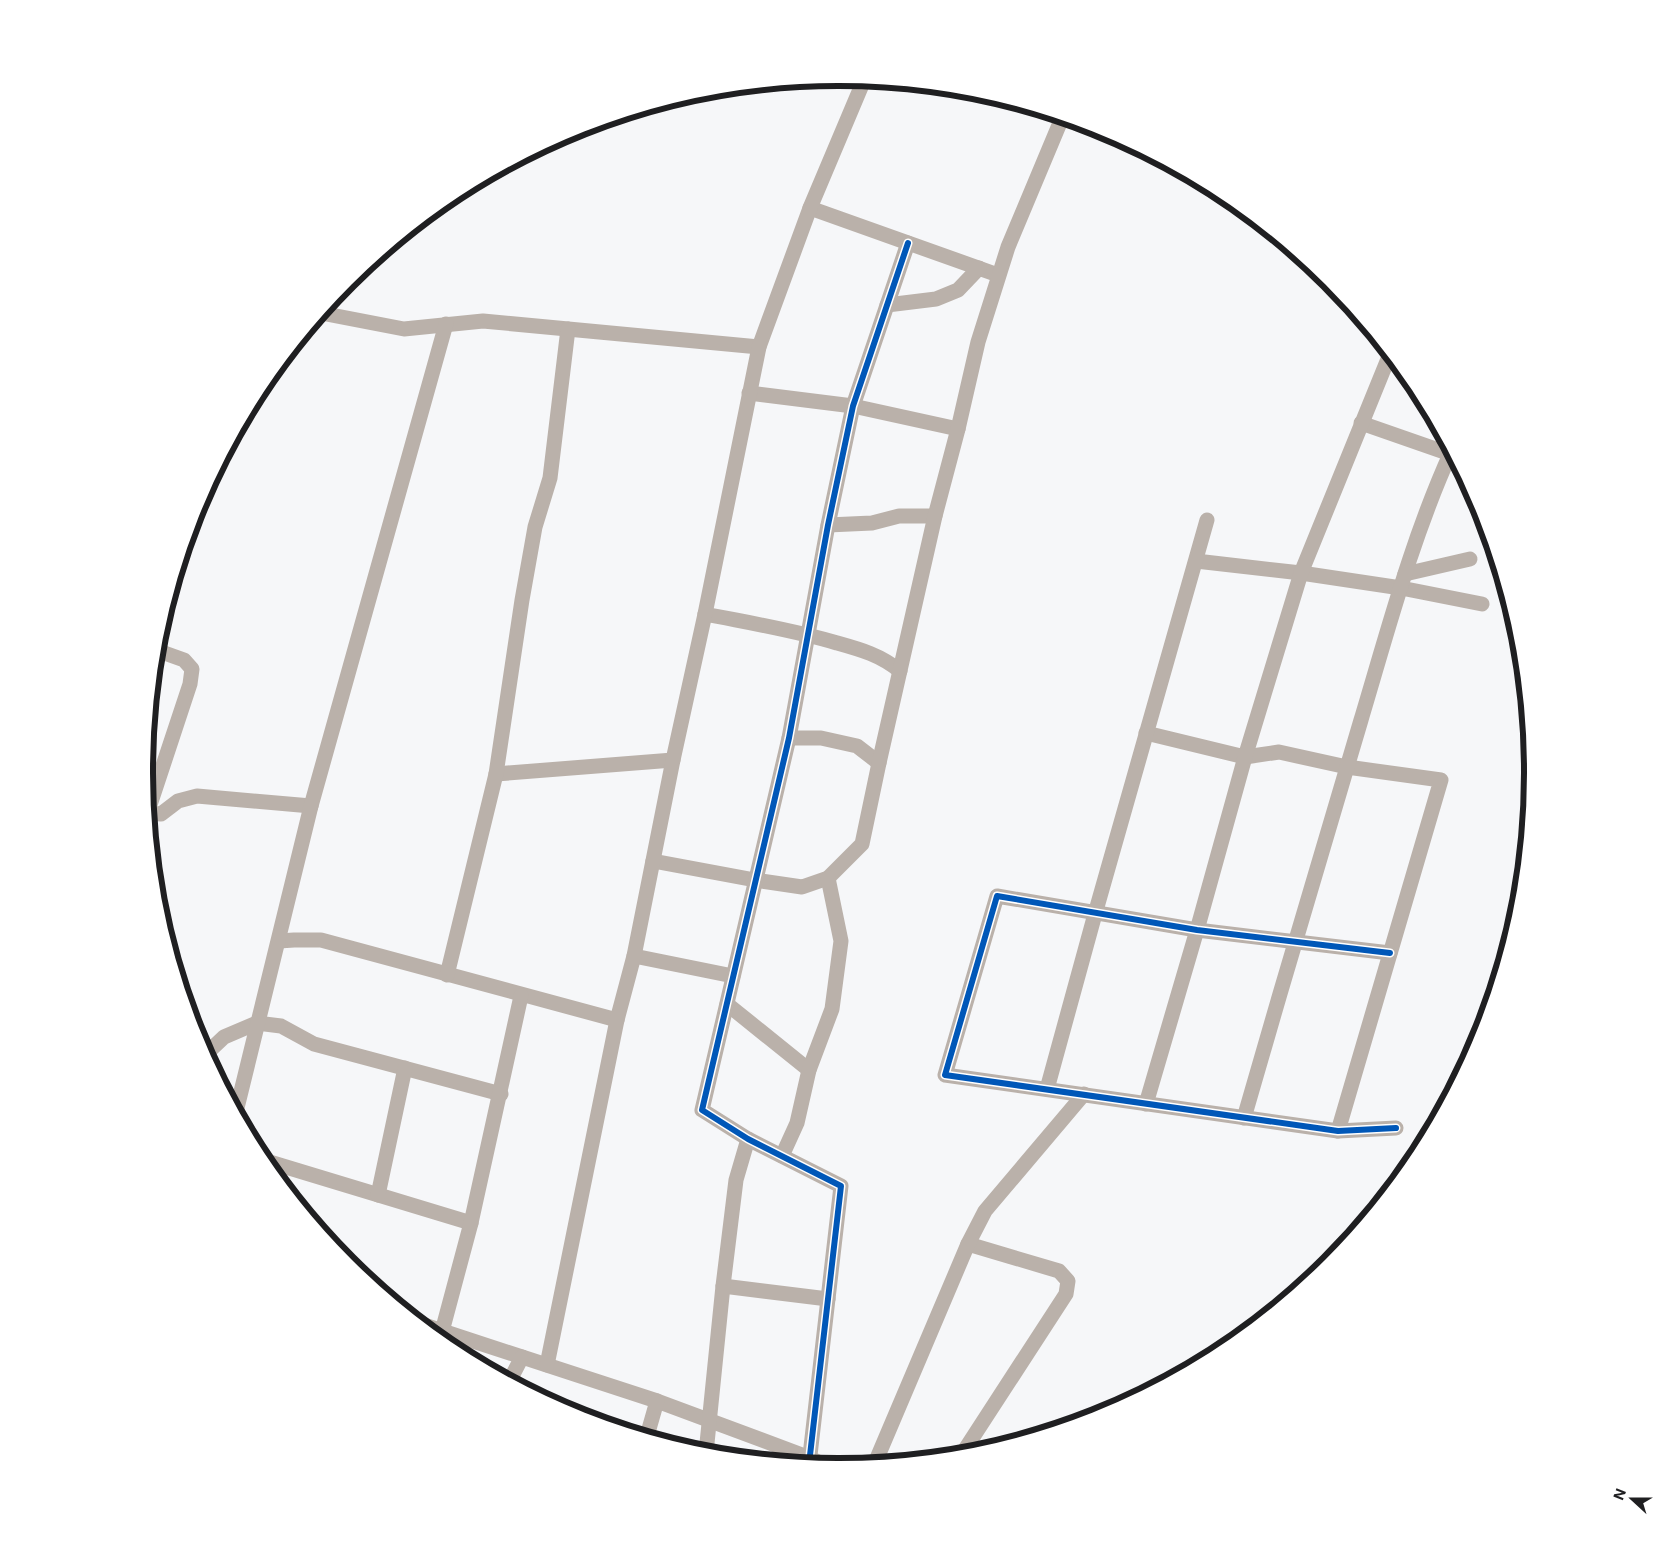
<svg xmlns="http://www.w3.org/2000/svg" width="1677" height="1544" font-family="Inter,sans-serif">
  <rect width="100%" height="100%" fill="#f6f7f9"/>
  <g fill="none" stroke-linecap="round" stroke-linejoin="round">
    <g stroke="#bab1aa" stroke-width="15">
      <path d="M810,208L998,275"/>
      <path d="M887,305L936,299L958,290L979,268"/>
      <path d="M321,313L404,329L483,321L759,347"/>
      <path d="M749,393L853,406L958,429"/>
      <path d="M1361,423L1450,454"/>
      <path d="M828,525L872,523L899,516H935"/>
      <path d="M1196,561L1301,573L1401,588L1482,604"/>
      <path d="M1405,574L1470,559"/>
      <path d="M705,614C750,623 794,630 837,643C862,650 880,655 900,671"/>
      <path d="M1146,733L1245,757L1279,752L1347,767L1441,780L1338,1131"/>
      <path d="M789,738H821L857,746L879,763"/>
      <path d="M496,774L673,760"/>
      <path d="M148,811L190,684L192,669L184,660L156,650"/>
      <path d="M148,813L161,814L178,801L197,796L311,806"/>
      <path d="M653,861L755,880L802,887L828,878L862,844L879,763L935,516L958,429L978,342L1008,247L1062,118"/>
      <path d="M279,941L294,940H321L617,1020"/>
      <path d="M1390,953L1197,930L997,896L945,1075L1338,1131L1396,1128"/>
      <path d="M634,956L733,976"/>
      <path d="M447,975L496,774L522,600L535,527L550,478L568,329"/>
      <path d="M727,1004L809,1070"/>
      <path d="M206,1054L224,1037L257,1023L281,1026L314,1044L501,1094"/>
      <path d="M1047,1089L1095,914L1207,520"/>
      <path d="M1146,1104L1197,930L1245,757L1301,573L1390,354"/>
      <path d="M236,1112L311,806L446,324"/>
      <path d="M1244,1118C1282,985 1322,852 1361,720C1388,630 1412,538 1451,452"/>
      <path d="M782,1156L797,1123L809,1070L832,1009L841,941L828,878"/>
      <path d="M263,1160L471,1223"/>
      <path d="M378,1195L405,1068"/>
      <path d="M723,1286L828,1299"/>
      <path d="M421,1324L657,1401L810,1458L824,1465"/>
      <path d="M440,1339L471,1223L521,996"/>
      <path d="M547,1365L617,1020L634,956L673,760L705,614L759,347L810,208L864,80"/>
      <path d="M510,1380L522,1357"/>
      <path d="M647,1436L657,1401"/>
      <path d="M706,1453L723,1286L736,1180L748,1139"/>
      <path d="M962,1454L1066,1294L1068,1281L1059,1271L968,1244"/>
      <path d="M875,1463L968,1244L985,1211L1084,1094"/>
      <path d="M809,1464L841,1186L748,1139L702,1110L789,738L828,525L853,406L908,243"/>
    </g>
    <g stroke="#fff" stroke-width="9">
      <g id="cycleway">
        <path d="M1390,953L1197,930L997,896L945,1075L1338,1131L1396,1128"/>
        <path d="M809,1464L841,1186L748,1139L702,1110L789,738L828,525L853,406L908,243"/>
      </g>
    </g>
    <use href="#cycleway" stroke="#0057b8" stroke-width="6"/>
  </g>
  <path d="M0 0H1677V1544H0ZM838 86H839A685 685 0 0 1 1524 771V773A685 685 0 0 1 839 1458H838A685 685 0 0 1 153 773V771A685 685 0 0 1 838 86Z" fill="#fff" fill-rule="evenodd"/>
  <path fill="none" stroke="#1f1f21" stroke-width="6" d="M838 86H839A685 685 0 0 1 1524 771V773A685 685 0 0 1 839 1458H838A685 685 0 0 1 153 773V771A685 685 0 0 1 838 86Z"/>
  <g transform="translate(1632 1499) rotate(291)" stroke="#ffffff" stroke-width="4" paint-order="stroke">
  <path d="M0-4L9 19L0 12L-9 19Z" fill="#1f1f21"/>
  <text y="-8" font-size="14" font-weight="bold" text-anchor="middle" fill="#1f1f21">N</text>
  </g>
</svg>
